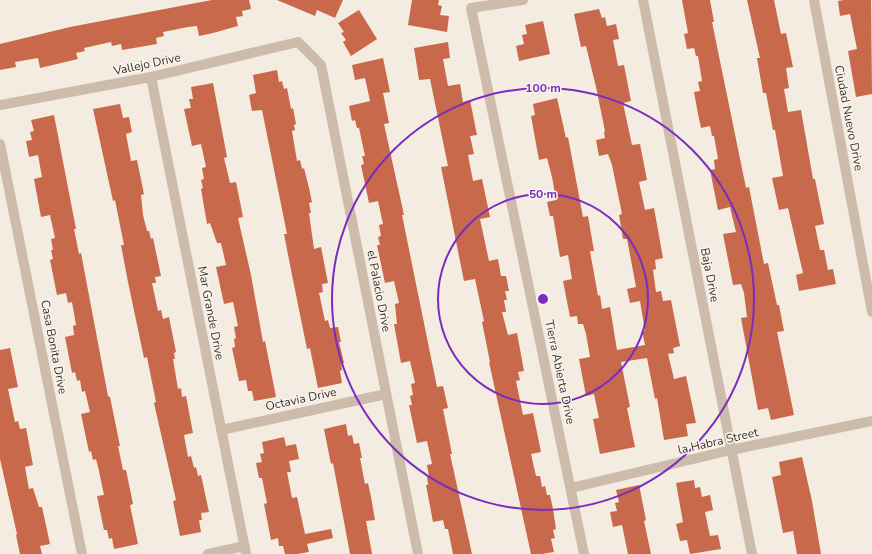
<svg xmlns="http://www.w3.org/2000/svg" width="872" height="554" font-family="'Nunito Sans',sans-serif">
  <rect width="100%" height="100%" fill="#f4ebe1"/>
  <g fill="#c8694b">
    <path d="M212,0H249L251,9L242,11L243,16L236,17L238,26L213,33L199,36L197,26L188,27L163,32L164,36L156,38L157,44L122,50L121,44L112,46L111,42L84,48L85,51L76,53L78,59L40,68L38,58L15,62L16,67L0,70V44L70,27Z"/>
    <path d="M277,0H343L335,18L317,10L315,16Z"/>
    <path d="M412,0H439L438,5L442,6L440,15L449,16L447,32L408,25Z"/>
    <path d="M682,0H710L714,22H712L746,188L749,187L764,264L768,263L777,305H779L784,331L777,332L794,415L771,420L768,408L758,410L741,318L747,317L744,293L741,284L733,285L723,234L736,232L730,207L718,210L710,170L715,169L714,160L718,159L714,136H712L710,126L701,128L698,114L694,92L700,91L698,82L702,81L698,56H696L694,48L687,49L684,34L688,33Z"/>
    <path d="M747,0H774L781,34L786,33L793,67L786,68L789,88L784,89L788,112L801,110L813,179H815L824,224L815,226L820,250H824L828,270L833,269L836,284L799,291L796,275L803,273L788,208L779,210L772,178L783,176L775,130H773L766,93H763L757,58H760Z"/>
    <path d="M844,0H871L872,94L856,97L848,51L857,49L850,14L840,16L838,1Z"/>
    <path d="M599,9L602,18L605,17L607,26L616,24L619,39L613,40L618,66L624,65L631,101L623,103L632,145L640,144L647,180L639,182L645,210L654,208L663,258L655,260L656,269L653,270L656,292L661,291L663,301L671,300L680,346L673,348L674,353L668,354L674,379L686,376L696,423L686,424L688,436L664,440L657,398L655,399L647,358L621,362L630,407L627,408L635,447L600,454L593,419L599,418L594,394L586,396L579,359L590,357L586,334L583,324H578L577,316L570,317L563,281L572,279L568,255L560,257L553,216H550L547,202L556,200L552,177L547,158L539,160L531,116L535,115L533,104L557,98L566,138L568,137L583,217L588,216L594,251H590L598,296L600,295L602,309L610,307L617,350L645,345L642,331H645L640,301L630,303L627,289L636,287L627,239H623L619,215L622,214L612,165L608,154L599,156L596,140L605,138L604,132L605,131L596,87L586,46L581,47L574,14Z"/>
    <path d="M359,10L377,39L351,56L343,42L346,40L341,33L344,32L338,23Z"/>
    <path d="M543,21L550,54L519,61L516,46L524,44L522,35L527,34L525,25Z"/>
    <path d="M448,42L450,58L443,59L448,86L460,84L463,102L470,100L477,135L470,136L474,154L468,155L473,181L482,179L490,217L480,219L489,261L498,259L501,276H506L509,291H505L507,300H504L506,312H502L508,335L517,333L524,371L518,372L520,380L516,381L523,415L533,413L541,452L531,454L536,476H540L542,487L545,486L547,495H550L553,509L556,529L553,530L555,538L551,539L554,552L542,554H531L489,362H490L482,322L484,321L475,279L464,281L441,167L448,166L430,79L419,80L414,48Z"/>
    <path d="M383,58L390,92L383,93L389,123L384,124L404,215H402L437,387L443,386L448,408L443,409L452,454H450L472,554H453L448,529H445L443,520L433,522L426,485H428L427,476H429L427,465L432,464L427,441L417,443L409,405H412L410,396L413,395L411,384L415,383L410,361L401,363L394,324H397L395,304L399,303L394,281L385,283L377,245H380L378,237L381,236L379,225L383,224L378,201L369,203L361,165L364,164L362,156H365L359,128H357L355,120L352,121L349,106L370,101L365,78L355,80L352,65Z"/>
    <path d="M277,70L279,82L282,81L284,89L287,88L291,109L293,108L296,124L294,125L295,130L292,131L297,161L300,160L302,169L304,168L309,188L312,202L309,203L311,213H309L314,249L321,247L328,283L322,284L323,292L319,293L325,321L328,320L330,328L338,327L341,342H339L344,363H341L342,370L340,371L342,383L318,388L310,348L307,349L292,275L284,234H287L262,110L252,111L249,95L256,93L253,75Z"/>
    <path d="M213,83L227,157L224,158L230,183L236,182L243,217L238,218L251,275L263,342L265,341L276,397L254,401L252,391H248L246,380L239,381L232,348L235,347L234,339L236,338L234,327L238,326L233,302L224,304L216,267L226,265L221,243H217L210,223L207,224L201,189L203,188L201,180L204,179L202,168L206,167L201,144L192,146L184,109L191,108L189,99H193L191,87Z"/>
    <path d="M120,104L123,118L129,117L132,132L126,134L131,161L137,160L144,194L141,195L143,215L147,231H149L151,239L153,238L161,276L155,277L156,283H152L158,311L161,310L163,319L169,317L176,352L174,353L175,359H173L178,389L181,388L182,397L186,396L193,433L184,435L188,457L191,456L194,468L196,467L198,476L201,475L209,512L201,513L202,520H199L201,532L180,536L173,501L176,500L154,403L156,402L147,357L144,358L128,282L121,245H124L115,200L113,201L93,109Z"/>
    <path d="M54,115L76,229H74L79,254L81,253L108,396L110,397L120,446H118L123,470H126L133,504L130,505L138,544L114,549L112,538L109,539L107,530H104L97,496L104,495L99,471L96,459L93,460L91,451L89,452L81,414L90,412L85,391L82,392L80,380L77,381L75,372L72,373L65,337L74,335L73,326L76,325L72,302L68,303L66,293L57,295L50,260L53,259L51,250H53L51,239L55,238L50,215L41,217L34,179L42,177L38,155L29,157L26,141L32,140L30,132L34,131L31,120Z"/>
    <path d="M10,348L18,387L8,389L15,422L18,421L20,429L26,428L33,465L25,467L29,489L33,488L39,507H42L50,544L40,546L42,554H20L16,535L17,534L0,459V350Z"/>
    <path d="M346,424L348,436L352,435L354,444L359,443L362,458H360L365,484L368,483L371,497L375,520L366,521L372,554H350L333,463L331,464L324,429Z"/>
    <path d="M284,437L286,446L296,444L299,459L289,461L291,472H287L292,498L297,497L305,534L331,529L333,538L307,544L309,552L297,554H285L283,546H279L278,538L271,540L264,504L267,503L262,478H259L256,463L262,462L260,454L264,453L262,442Z"/>
    <path d="M802,457L812,501L821,554H797L793,531L783,533L772,477L781,475L779,462Z"/>
    <path d="M694,480L695,488L700,487L702,497L710,495L713,510L705,512L710,536L718,535L721,549L690,554L687,540L680,541L676,524L683,522L676,483Z"/>
    <path d="M639,485L646,520L644,521L651,554H628L622,525L613,527L610,512L617,511L615,503L619,502L616,490Z"/>
  </g>
  <g fill="none" stroke-linecap="round" stroke-linejoin="round">
    <g stroke="#cdbbac" stroke-width="10">
      <path d="M523,0L471,8L584,554"/>
      <path d="M643,0L752,554"/>
      <path d="M814,0L872,312"/>
      <path d="M151,77L246,554"/>
      <path d="M0,105L151,77L298,42L321,65L418,554"/>
      <path d="M0,144L82,554"/>
      <path d="M221,430L386,394"/>
      <path d="M571,488L731,450L872,421"/>
      <path d="M208,554L245,546"/>
    </g>
  </g>
  <g fill="none" stroke="#7b2cbf" stroke-width="2">
    <circle cx="543" cy="299" r="105"/>
    <circle cx="543" cy="299" r="211"/>
  </g>
  <g text-anchor="middle" stroke-width="3" stroke-linejoin="round" paint-order="stroke">
    <g font-size="12" fill="#3b302b" stroke="#fbf5ee">
      <text transform="translate(147 64) rotate(-12)" y="4">Vallejo Drive</text>
      <text transform="translate(849 118) rotate(79)" y="4">Ciudad Nuevo Drive</text>
      <text transform="translate(710 275) rotate(79)" y="4">Baja Drive</text>
      <text transform="translate(379 291) rotate(79)" y="4">el Palacio Drive</text>
      <text transform="translate(211 313) rotate(79)" y="4">Mar Grande Drive</text>
      <text transform="translate(54 347) rotate(79)" y="4">Casa Bonita Drive</text>
      <text transform="translate(560 372) rotate(78)" y="4">Tierra Abierta Drive</text>
      <text transform="translate(301 399) rotate(-12)" y="4">Octavia Drive</text>
      <text transform="translate(718 441) rotate(-13)" y="4">la Habra Street</text>
    </g>
  </g>
  <circle cx="543" cy="299" r="6" fill="#7b2cbf" stroke="#fbf5ee" stroke-width="2"/>
  <g font-size="12" text-anchor="middle" font-weight="bold" fill="#7b2cbf" stroke="#fbf5ee" stroke-width="3" stroke-linejoin="round" paint-order="stroke">
    <text x="543" y="92">100 m</text>
    <text x="543" y="198">50 m</text>
  </g>
</svg>
